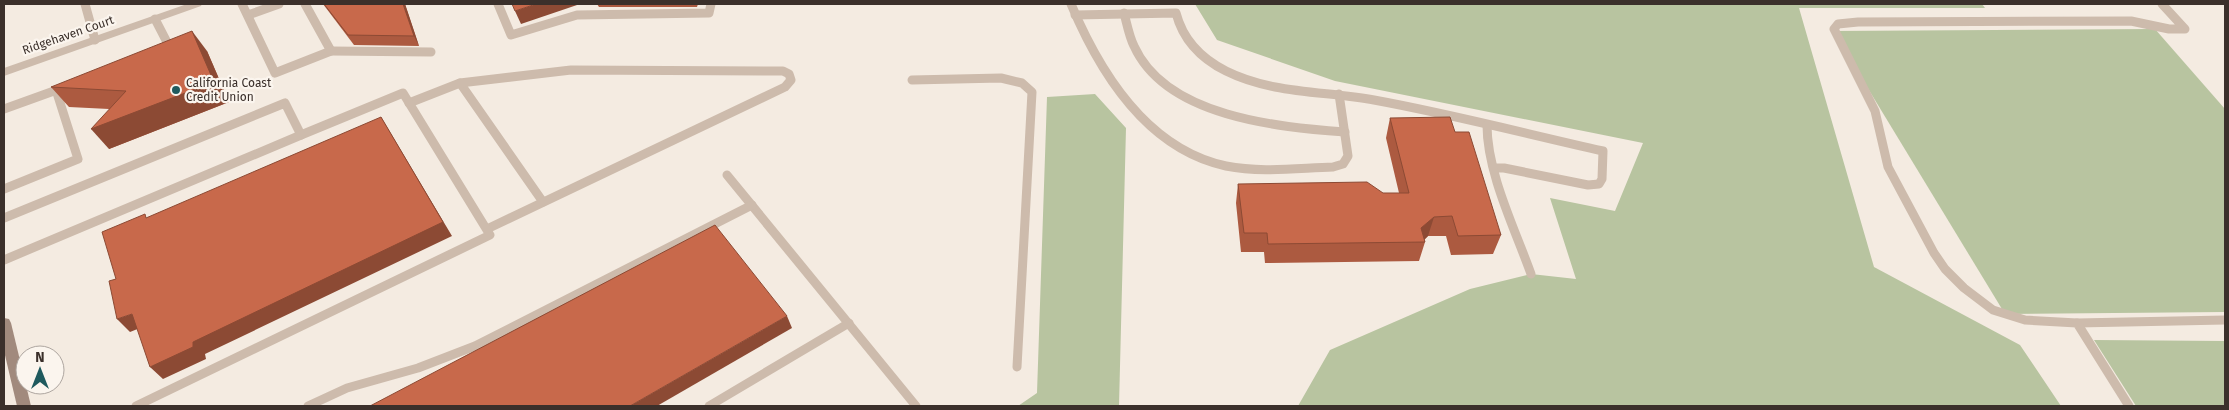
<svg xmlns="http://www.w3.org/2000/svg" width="2229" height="410" font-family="'Fira Sans',sans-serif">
  <rect width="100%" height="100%" fill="#f4ebe1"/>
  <g fill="#b8c4a0">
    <path d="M1195,4H1982L1985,8H1799L1874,267L2020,345L2061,406H1298L1330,350L1470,289L1531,274L1576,279L1550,198L1615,211L1643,143L1335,81L1217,40Z"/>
    <path d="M2155,29L2225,109V312L2005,314L1833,31Z"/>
    <path d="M1095,94L1126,128L1119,406H1018L1037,393L1047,97Z"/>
    <path d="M2094,340L2225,341V406H2136Z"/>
  </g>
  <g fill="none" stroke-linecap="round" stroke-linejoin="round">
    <g stroke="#cdbbac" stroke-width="9">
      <path d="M85,4L95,40"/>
      <path d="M242,4L275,73L331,51L305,4"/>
      <path d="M498,4L511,35L577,15L709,13L711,4"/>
      <path d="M1071,4C1100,73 1147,149 1226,166C1261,173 1298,168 1333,167L1343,164L1348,156L1339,94"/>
      <path d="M1124,13C1127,24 1129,36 1134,46C1166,117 1278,127 1345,132"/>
      <path d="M248,15L279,4"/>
      <path d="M1075,15L1176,13C1183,40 1202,59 1226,71C1272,94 1325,91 1374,100C1451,114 1527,134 1603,151L1602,179L1599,184L1588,185L1504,168H1495"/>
      <path d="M155,19L170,48L168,49"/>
      <path d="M331,51L431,52"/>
      <path d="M912,80L1001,78L1022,83L1032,92L1017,367"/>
      <path d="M460,83L543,202"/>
      <path d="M409,103L460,83L571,70L783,71L789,74L791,80L785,87L487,229"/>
      <path d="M4,109L65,87"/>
      <path d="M1487,125C1487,173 1515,229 1531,274"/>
      <path d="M727,175L916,406"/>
      <path d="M4,189L78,159L56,90"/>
      <path d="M4,218L285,103L301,135L403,93L490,235L136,406"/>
      <path d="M4,260L301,135"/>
      <path d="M2077,323L2225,320"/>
      <path d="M308,406L347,388L418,368L475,346L752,205"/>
      <path d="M709,406L849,323"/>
      <path d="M2129,406L2077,323L2025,320L1993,310L1964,288L1945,269L1934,253L1888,167L1875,111L1834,29L1838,24L1858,22L2131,21L2169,29H2185L2162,4"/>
    </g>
    <path fill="#cdbbac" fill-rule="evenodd" d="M187,4H202L201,6L4,76V68Z"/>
    <path fill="#a18a7d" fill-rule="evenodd" d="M4,318L9,319L11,323L31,406H17L4,351Z"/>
  </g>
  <g fill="#ac5a40">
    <path d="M323,4H405L419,46L354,45Z"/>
    <path d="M597,4H698L697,7H599Z"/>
    <path d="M207,51L229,102L109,149V109L69,107L51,87Z"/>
    <path d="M1390,118L1455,132L1501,235L1493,254L1451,255L1446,236H1428L1424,240L1425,242L1419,261L1265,263L1264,252H1241L1236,203L1238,184L1383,193H1399L1386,138Z"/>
  </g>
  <g fill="#8c4a34">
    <path d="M403,4H405L419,46L414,36Z"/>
    <path d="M536,4H580L521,24L515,11Z"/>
    <path d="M192,31L207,51L229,102L109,149L91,129Z"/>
    <path d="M381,117L452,236L205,354L206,359L163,379L150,367L193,342Z"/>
    <path d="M1434,217L1428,236L1422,242L1421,228Z"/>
    <path d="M132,314L145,326L130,332L117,319Z"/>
    <path d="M787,316L792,328L657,406H630Z"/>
  </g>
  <g fill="#c8694b" stroke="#8c4a34">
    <path d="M324,4H403L414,36L348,35Z"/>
    <path d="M512,4H536L515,11Z"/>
    <path d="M192,31L214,82L91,129L126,91L51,87Z"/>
    <path d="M381,117L443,222L193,342V347L150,367L132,314L117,319L109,281L116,279L102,232L145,214L146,218Z"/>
    <path d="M1450,117L1455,132H1469L1501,235L1458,236L1452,216L1434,217L1421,228L1425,242L1268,244L1267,233H1244L1238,184L1367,182L1383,193H1409L1390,118Z"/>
    <path d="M715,225L787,316L630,406H370Z"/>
  </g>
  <circle fill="#1f5a5e" stroke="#fbf5ee" stroke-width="2" cx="176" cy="90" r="5"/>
  <g text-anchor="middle" stroke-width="4.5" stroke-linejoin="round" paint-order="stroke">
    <g font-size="12" fill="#3b302b" stroke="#fbf5ee">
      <text transform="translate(68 35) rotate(-19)" y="4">Ridgehaven Court</text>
    </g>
    <g font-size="12" fill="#3b302b" stroke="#fbf5ee" text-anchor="start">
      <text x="186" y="87">California Coast<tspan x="186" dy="14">Credit Union</tspan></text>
    </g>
  </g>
  <rect width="2229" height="410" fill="none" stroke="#3b302b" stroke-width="10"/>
  <g transform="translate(40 370)"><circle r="24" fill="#fbf5ee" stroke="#aea6a0"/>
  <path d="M0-4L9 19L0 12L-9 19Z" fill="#1f5a5e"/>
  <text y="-8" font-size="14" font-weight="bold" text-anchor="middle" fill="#3b302b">N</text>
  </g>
</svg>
